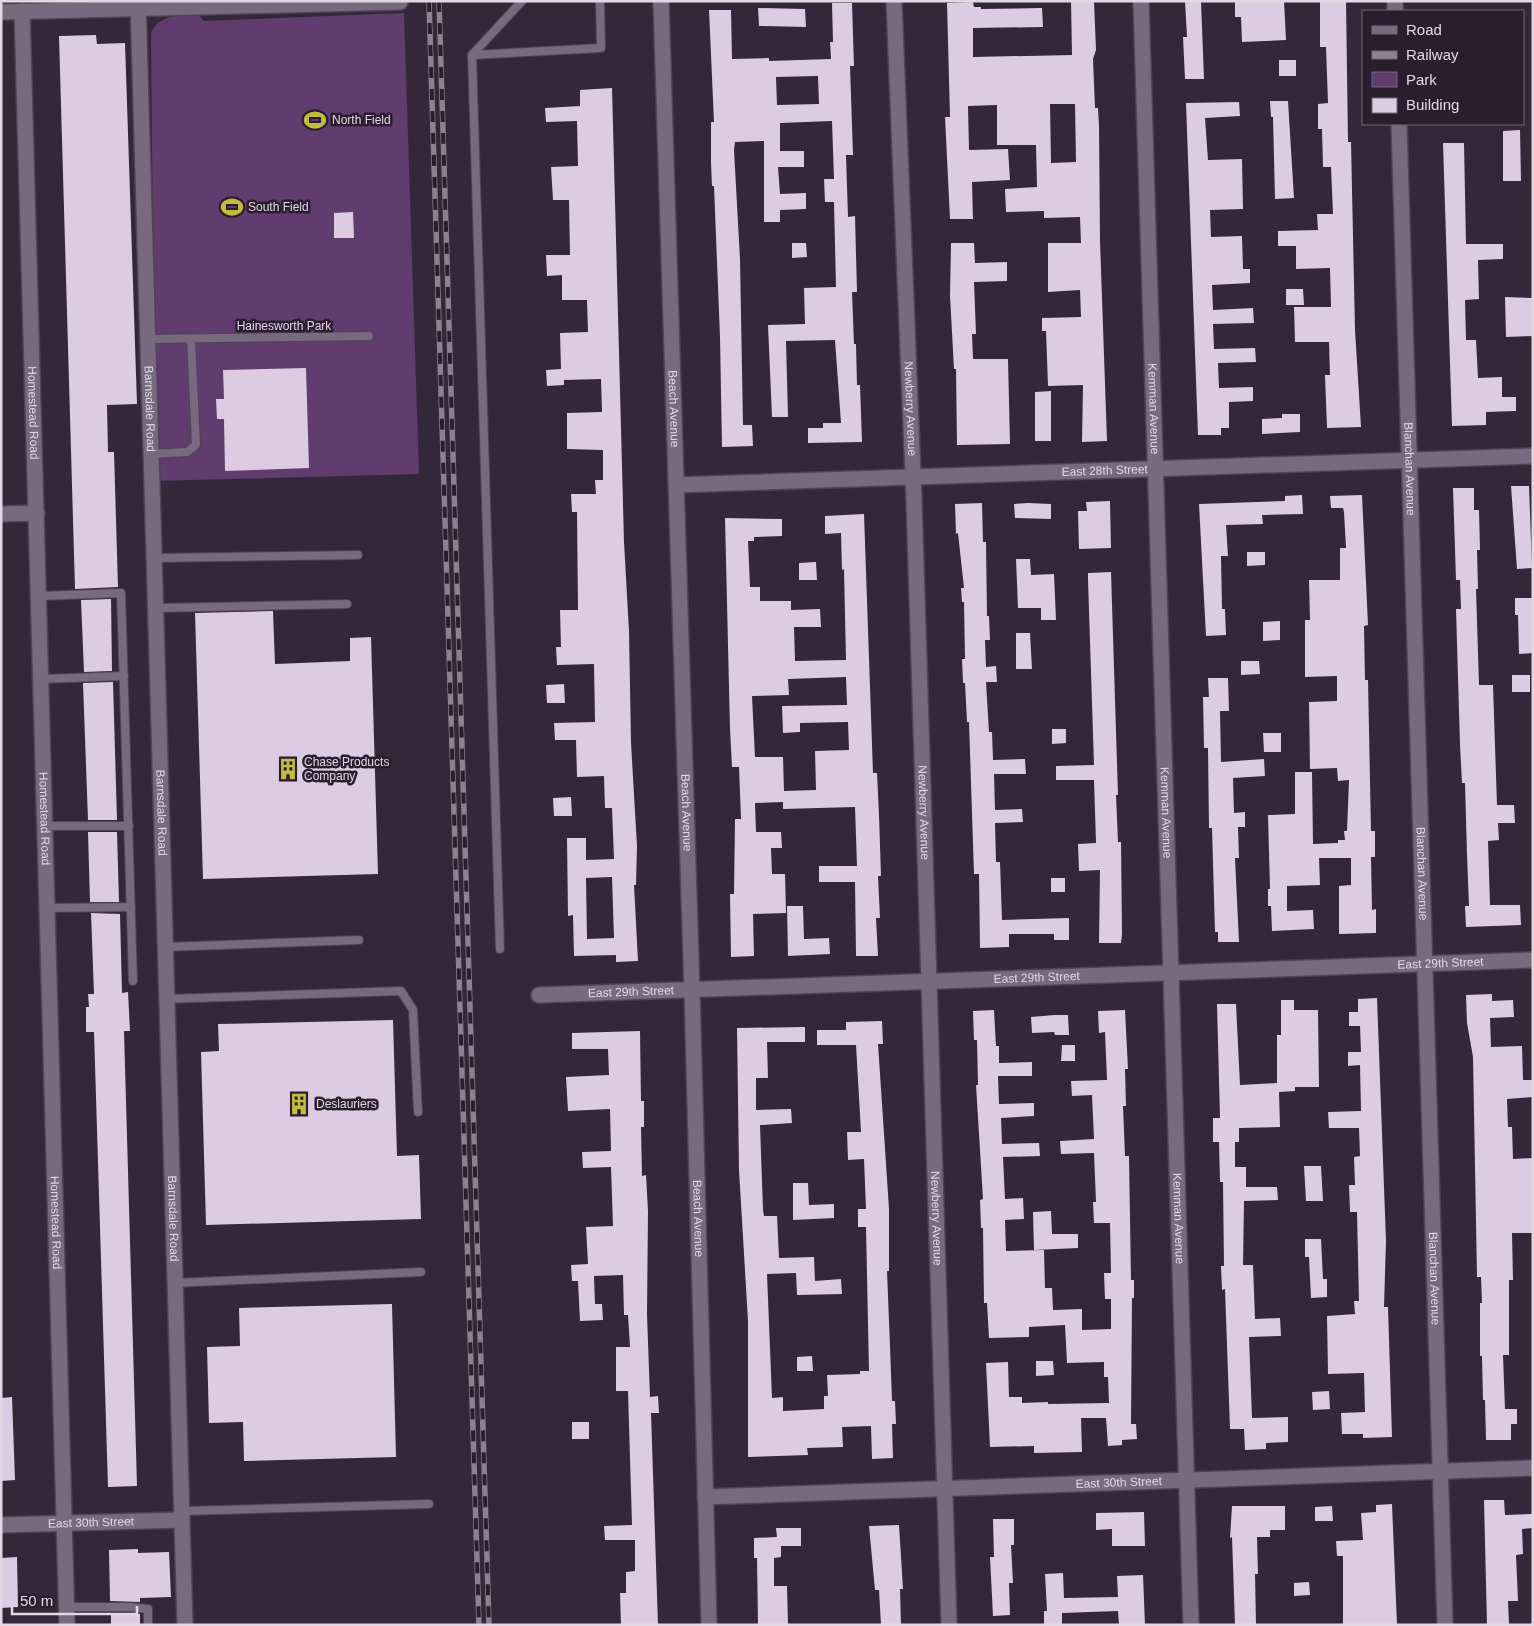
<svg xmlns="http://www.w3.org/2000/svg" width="1534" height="1626" font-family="Helvetica,sans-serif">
  <rect width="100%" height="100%" fill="#342739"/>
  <path fill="#613c6e" d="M404,13L419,474L155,481L151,33C160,13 181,16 200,16L204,21Z"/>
  <g fill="#dccbe3" fill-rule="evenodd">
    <path d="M1071,1H1094L1096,50L1093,59L1095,108H1098L1099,126L1100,241L1107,441L1082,442L1083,385L1048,386L1046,331H1042V318L1081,317L1080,290L1048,292V243H1081L1080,217L1044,218V211L1006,212L1005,189L1037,187L1036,145H997V105L968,106L969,150L1008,149L1010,180L972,182L973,219H950L945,117H950L947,3L973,2L974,7H981V9L1042,8L1043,27L973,28V57L1072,55ZM1050,104H1075L1076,162L1051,163Z"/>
    <path d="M1185,1H1201L1204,79H1185L1183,37H1187Z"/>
    <path d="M1235,1H1284L1286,40L1242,42L1241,17H1235Z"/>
    <path d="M1320,1H1346L1348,142H1351L1355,330L1361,427L1327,428L1325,375H1330L1329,342H1295L1294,307H1331L1330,268L1296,269V246H1278V231L1318,230L1317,214H1333L1331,167H1323L1322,129H1318V104L1328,103L1326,47H1320Z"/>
    <path d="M832,3H852L854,66H850L853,155H846L848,217L855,216L857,292H852L854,344H856L857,385H860L862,442L808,443V428H823V423H841L835,340L786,341L788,417H772L768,325L805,324L804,288L836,287L834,202H825L824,179H834L832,121L780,123V151H804V167H778L780,194L806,193V209L780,210V222H764V141L735,142L734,150L740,259L743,425H752L753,446L722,447L720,337L714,186H712L711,163V122H714L709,10H731L732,59L769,58V61L831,59L830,42H833ZM818,76L819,104L777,105L776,77Z"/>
    <path d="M758,8L805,9L806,27L759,26Z"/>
    <path d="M96,35L97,44L125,43L137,404L107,405L108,452H114L118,587L75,589L59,36Z"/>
    <rect x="1279" y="60" width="17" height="16"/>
    <path d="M612,88L624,542L629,631L631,743L637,846L636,885H634L638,961L616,962V955L574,956L573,915L568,916L567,838H586V860L614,859L612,808H605L604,776L577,777L576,740H555L554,723L595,722L594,664L557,665L556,647H561L560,610H578L577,512H572L571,494H596L595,480H603V450L567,449V413L602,412L601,379L564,380V385L547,386L546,370L561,369L560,333L588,332L587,300H562V275L547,276L546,255H570L569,200H553L551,167L578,166L577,121L546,122L545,108L580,106V90ZM612,877L614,938L587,939L586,878Z"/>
    <path d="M1270,101H1288L1294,198L1275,199L1273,117H1271Z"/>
    <path d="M1239,102L1240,116L1205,118L1208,160L1242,159L1243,209L1210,210L1211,237L1242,236L1243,269H1250V283L1212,285L1213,310L1253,308L1254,323L1213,324L1214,349L1255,348L1256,362L1218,363L1219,388L1253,387V401L1229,402V428H1221V435H1198L1186,103Z"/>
    <path d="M1520,130L1521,181H1503V131Z"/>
    <path d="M1443,143H1464L1466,244H1503V259L1478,260L1479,299L1465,300L1466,340H1476L1478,378L1502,377V397H1516V411L1486,412V425L1452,426Z"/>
    <path d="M353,212L354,238H334V213Z"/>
    <path d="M792,243H806L807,257L792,258Z"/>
    <path d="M951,243H974L975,263L1007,262V281L974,282L976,334H972L973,359H1008L1010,444L957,445L956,369H954L950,296Z"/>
    <path d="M1286,289H1303L1304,305H1286Z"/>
    <path d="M1505,297L1533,298V336L1506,337Z"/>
    <path d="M306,368L309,468L225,471L224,419H217L216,399H224L223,370Z"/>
    <path d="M1051,391V441H1035V392Z"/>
    <path d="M1282,414H1300V432L1262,434V419L1282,418Z"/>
    <path d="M1511,486H1529L1532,568L1517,569Z"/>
    <path d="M1453,488H1474V510H1479L1480,550H1477L1478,589H1476L1479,685H1493L1497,805H1514L1515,823H1498L1499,840L1488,841L1490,905H1520L1521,925L1466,927L1465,906H1469L1467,855L1465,783H1462L1460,745L1456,609H1461L1460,580H1456Z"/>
    <path d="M1302,495L1303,514L1262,515L1263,524L1226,525L1228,556H1221L1222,609H1225L1226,635L1206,636L1199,504L1285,501V496Z"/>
    <path d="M1362,495L1368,625L1364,626L1365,680H1368L1371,831H1375V857H1371L1372,910L1376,909V933L1339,934V886L1351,885V858H1319L1320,885L1287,886V911L1313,910L1314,929L1272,931L1271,906H1268V889H1270L1268,815L1295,814V772H1312L1313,844L1338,843V840H1345L1344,831H1347L1349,780L1338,781L1337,768L1310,769L1309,702L1337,701V676L1305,677V620H1310L1309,580H1340V548H1346L1344,512L1343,508H1331L1330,496Z"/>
    <path d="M1110,501L1111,548L1079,549L1078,511H1087L1086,502Z"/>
    <path d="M982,503L983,542H986L987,616H989L990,640H985L986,667L996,666L997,682H986L989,732H992L993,760L1025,759L1026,774H994L995,810L1022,809L1023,822L995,823L996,862H1000L1002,920L1069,918V940H1054V934H1009V947L980,948L979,874H974L969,722H967L965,683H963L962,659H965L964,602H962L961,588H964L958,533L956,534L955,504Z"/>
    <path d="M1028,503L1051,504V519L1015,518L1014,504Z"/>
    <path d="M864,514L873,773H877L879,815L881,876H878L880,918H876L878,956H856L855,882H819V866H857L855,807L783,809V802L755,803L756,832H781L782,848H771L772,874H785L786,913L753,914L754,956L731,957L730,894H734L735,819H741L739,767H732L730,729L725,518L782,519V536L754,537V541H748L750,587H760V601H791V610L820,609L821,627H794L795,661L846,660L844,569L842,570L841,533L825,534V516ZM846,677L847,705L782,706L783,733L800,732V723L848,722L849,750L815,751L816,790L784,791L783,757H755L752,696L789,695L788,679Z"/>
    <path d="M1247,552H1265V565L1247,566Z"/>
    <path d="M1016,559H1030L1031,575L1054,574L1056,620H1041V608H1018Z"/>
    <path d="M816,562L817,580H799V563Z"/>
    <path d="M1111,572L1118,795H1116L1118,842H1121L1122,934L1121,943H1099L1100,870L1079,871L1078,844L1096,843L1094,780H1056V766L1094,765L1088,579V573Z"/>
    <path d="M1515,598H1533V653L1519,654L1518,615H1515Z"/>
    <path d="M111,599L112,671L84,672L81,600Z"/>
    <path d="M273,611L275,664L350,661V638L371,637L378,874L203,879L195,613Z"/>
    <path d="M1280,621V640L1263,641V622Z"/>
    <path d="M1016,633H1030L1032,669H1016Z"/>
    <path d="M1241,661H1259L1260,674L1241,675Z"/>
    <rect x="1512" y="675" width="18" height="17"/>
    <path d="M1208,678H1228L1229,711H1220L1221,762L1264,759L1265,776L1233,778L1234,813L1245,812V827H1238L1239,858H1235L1239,942H1218V932H1215L1212,828H1209L1208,748H1204L1203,697H1209Z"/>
    <path d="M113,682L117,820H88L83,683Z"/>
    <path d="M564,684L565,703H547L546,685Z"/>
    <path d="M1052,729H1066V743L1052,744Z"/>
    <path d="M1263,733H1281V752H1264Z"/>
    <path d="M571,797L572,816H554L553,798Z"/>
    <path d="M88,832H117L119,902H90Z"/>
    <rect x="1051" y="878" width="14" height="14"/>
    <path d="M787,906H803L804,939L829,938L830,954L788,956Z"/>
    <path d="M91,913L120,914L122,993L128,992L130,1031H124L137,1486L108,1487L94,1032H86V1007H89L88,994H94Z"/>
    <path d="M1492,994V1001L1513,1000L1514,1017L1490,1018L1491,1047L1522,1046L1523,1080H1532L1533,1094V1097L1507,1099L1508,1127H1512L1513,1159L1533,1158V1233H1512L1513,1280H1509V1355H1503L1505,1409H1517V1424H1511V1440H1486L1485,1400H1483L1482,1356H1480V1303H1482L1481,1277H1477L1473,1057L1467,1023L1466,995Z"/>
    <path d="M1377,998L1386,1241L1384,1307H1388L1392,1437L1363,1438V1434H1342L1341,1413L1365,1412L1364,1373L1328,1374L1327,1316L1355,1314L1354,1301H1359L1357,1212H1350L1349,1185H1355L1354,1157L1360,1156L1359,1128H1329L1328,1112L1361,1111L1360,1065L1348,1066V1052H1361L1360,1026H1349V1012H1358V999Z"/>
    <path d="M1281,1000H1294V1010H1318L1319,1087H1295V1091L1279,1092L1280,1127L1239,1128V1142H1235V1167H1246V1187H1277L1278,1200L1244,1201L1243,1265H1253L1255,1319L1280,1318L1281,1336L1249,1337L1252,1418L1288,1417V1442L1266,1443V1449L1245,1450L1244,1429H1230L1225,1289L1222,1290L1221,1266H1224L1223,1182H1220L1219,1142H1213V1118H1220L1217,1004H1236L1240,1085L1277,1083V1035H1281Z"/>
    <path d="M994,1010L996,1046H999V1063L1032,1062V1076H998L999,1104L1034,1103V1116L1001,1118L1002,1144L1039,1143L1040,1156L1003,1157L1005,1199L1023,1198L1024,1219L1005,1220L1006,1251L1044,1250L1045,1288H1052L1053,1310L1082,1309V1330L1111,1329V1299H1105L1104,1273H1111L1110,1223H1094L1093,1202H1096L1094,1153L1061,1154L1060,1141L1094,1139L1092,1095L1072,1096L1071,1081L1107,1080L1105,1032L1099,1033L1098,1011L1125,1010L1128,1069H1125L1126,1106H1123L1125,1156H1129L1131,1280H1134V1298H1132L1131,1424H1136L1137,1439L1122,1440V1445L1108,1446L1106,1418H1081L1082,1452L1034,1453V1446L990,1447L986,1363L1008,1362L1009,1397H1022V1403L1048,1402V1404L1109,1403L1108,1377H1104V1362L1067,1363L1065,1325L1029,1327V1337L989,1338L987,1303H984L983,1228H981L980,1200L983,1199L976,1085H978L977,1040H974L973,1011Z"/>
    <path d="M1054,1015H1068L1069,1035H1055L1054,1032L1032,1033L1031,1017Z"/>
    <path d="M393,1020L397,1156L419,1155L421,1219L206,1225L201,1052L219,1051L218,1024Z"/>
    <path d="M882,1021L883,1044H878L889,1209V1271H887L890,1346L892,1401H895L896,1424H892L893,1458L872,1459L871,1426L842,1427L843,1447L807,1448L808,1455L748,1457V1321L739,1170L737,1028L805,1027V1042H767L768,1078H756V1110L791,1109L792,1123L760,1125L763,1210L764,1216H777L779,1258L814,1257L815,1281L841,1279L842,1294L797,1295L796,1273L767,1274L772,1398L783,1397V1411L824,1409V1396H828L827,1375L860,1374V1371H869L866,1227H858V1209H866L864,1159L848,1160L847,1132H861L856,1045H817V1030H846V1022Z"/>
    <path d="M640,1031L641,1101H644V1127H641L642,1176L646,1175L648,1211L647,1314L650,1397L658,1396L659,1413H651L658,1625H621L620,1593H626V1572L635,1571V1540H605L604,1526L632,1525L628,1391H616V1347H630L628,1315H624L623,1275L594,1276L595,1304H602L603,1320L580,1321L578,1281H572L571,1265L588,1264L586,1227L613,1226L611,1167L583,1168L582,1152L611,1151L610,1109L568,1111L566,1077L609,1075L608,1049H572V1033Z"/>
    <path d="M1062,1045H1075V1061H1061Z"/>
    <path d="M1304,1166H1321L1323,1201H1306Z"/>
    <path d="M793,1183H808L809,1205L834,1204V1218L793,1220Z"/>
    <path d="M1051,1211L1052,1234H1078V1248L1034,1250L1033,1212Z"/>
    <path d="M1305,1239H1321L1323,1279H1327V1297L1311,1298L1309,1257H1305Z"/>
    <path d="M392,1304L396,1457L244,1461L243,1422L209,1423L207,1347L240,1346L239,1308Z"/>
    <path d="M812,1356L813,1371H797V1357Z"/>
    <path d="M1036,1361H1053L1054,1375L1036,1376Z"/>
    <path d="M1329,1391L1330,1409L1313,1410L1312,1392Z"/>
    <path d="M12,1397L15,1480L1,1481V1398Z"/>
    <rect x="572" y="1422" width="17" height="17"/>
    <path d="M1484,1500H1504L1505,1515L1533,1514V1528L1522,1529L1523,1554L1516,1555L1518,1601H1508L1509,1625H1487Z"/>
    <path d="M1392,1504L1397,1625H1343V1556H1337L1336,1541L1363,1540L1361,1513L1376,1512V1505Z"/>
    <path d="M1232,1506H1285V1530H1270V1537H1257L1258,1574H1255L1256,1625H1235L1232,1537L1230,1538Z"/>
    <path d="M1332,1506L1333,1521H1315V1507Z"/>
    <path d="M1144,1512L1145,1546H1112V1529L1096,1530V1513Z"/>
    <path d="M993,1519H1014V1545H1011L1013,1583H1009L1010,1615L993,1616L990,1557H994Z"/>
    <path d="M899,1525L903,1589H900L901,1625H881L879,1590H875L869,1526Z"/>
    <path d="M776,1528H801V1546H781V1557L774,1558V1586H787L788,1625H758L757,1558H754V1538L777,1537Z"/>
    <path d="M138,1549V1553L169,1552L171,1597L140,1598V1602L110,1601L109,1550Z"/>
    <path d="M17,1557L18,1607L1,1608V1558Z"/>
    <path d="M1063,1573L1064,1598L1118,1597L1117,1576L1143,1575L1145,1625H1119L1118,1611L1062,1613V1625H1044V1611H1047L1045,1574Z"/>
    <path d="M1309,1582L1310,1595L1294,1596V1583Z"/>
    <path d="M111,1613L140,1614V1625H111Z"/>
  </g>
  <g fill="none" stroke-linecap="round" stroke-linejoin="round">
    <g stroke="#4e4353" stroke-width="10">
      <g id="lane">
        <path d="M472,55L601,48L600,1"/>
        <path d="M148,339L369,336"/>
        <path d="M151,454L187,452L196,445L191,339"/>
        <path d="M154,558L358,555"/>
        <path d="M39,596L121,593L133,981"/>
        <path d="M156,608L347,604"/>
        <path d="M41,679L124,676"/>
        <path d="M45,826H129"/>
        <path d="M47,908L131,907"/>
        <path d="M165,947L359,940"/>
        <path d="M500,949L472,55L522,1"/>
        <path d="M166,999L401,991L413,1010L418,1112"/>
        <path d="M174,1283L421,1272"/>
        <path d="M181,1511L429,1504"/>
        <path d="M67,1607H130L148,1609V1625"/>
      </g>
    </g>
    <g stroke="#4e4353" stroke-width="18">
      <g id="street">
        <path id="s1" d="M138,1L185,1625"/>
        <path id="s2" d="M661,1L692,991L709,1625"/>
        <path id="s3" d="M894,1L914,500L949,1625"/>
        <path d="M1395,1V11"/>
        <path id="s4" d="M22,11L67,1625"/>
        <path d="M1,12L400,2"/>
        <path id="s5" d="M1399,124L1445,1625"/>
        <path id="s6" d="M677,485L1533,456"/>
        <path d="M1,514L37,513"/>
        <path id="s7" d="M539,995L1533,960"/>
        <path id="s8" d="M705,1497L1533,1468"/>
        <path id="s9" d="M1,1525L181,1520"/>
      </g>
    </g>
    <g stroke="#4e4353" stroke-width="18">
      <g id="secondary">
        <path id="s10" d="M1141,1L1191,1625"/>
      </g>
    </g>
    <use href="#lane" stroke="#79697e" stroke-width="8"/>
    <use href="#street" stroke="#79697e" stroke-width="15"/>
    <use href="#secondary" stroke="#79697e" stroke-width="15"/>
    <g stroke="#8c8190" stroke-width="5.5">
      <g id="rail">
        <path d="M429,1L479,1625"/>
        <path d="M439,1L489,1625"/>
      </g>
    </g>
    <use href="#rail" stroke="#2a1d2e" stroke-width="4" stroke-dasharray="11" stroke-linecap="butt"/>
  </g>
  <defs>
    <g id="stadium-bare" transform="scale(1.725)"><path d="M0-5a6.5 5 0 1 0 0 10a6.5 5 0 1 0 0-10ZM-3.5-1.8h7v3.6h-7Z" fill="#c3bd3e" stroke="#2a1d2e" stroke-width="2.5" paint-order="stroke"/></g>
    <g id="building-bare" transform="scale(1.725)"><path d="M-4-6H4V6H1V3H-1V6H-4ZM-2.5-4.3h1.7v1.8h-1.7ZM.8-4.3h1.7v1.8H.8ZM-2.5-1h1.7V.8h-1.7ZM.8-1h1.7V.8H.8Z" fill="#c3bd3e" stroke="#2a1d2e" stroke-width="2.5" paint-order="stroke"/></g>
  </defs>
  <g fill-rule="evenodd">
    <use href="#stadium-bare" x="315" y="120"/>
    <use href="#stadium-bare" x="232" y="207"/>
    <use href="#building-bare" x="288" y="769"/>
    <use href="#building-bare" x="299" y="1104"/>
  </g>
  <g text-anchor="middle" stroke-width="5" stroke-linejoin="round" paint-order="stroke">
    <g font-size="12" fill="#e1d8e4" stroke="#2a1d2e" text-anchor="start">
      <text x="332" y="124">North Field</text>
      <text x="248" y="211">South Field</text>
      <text x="304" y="766">Chase Products<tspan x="304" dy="14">Company</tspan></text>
      <text x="316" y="1108">Deslauriers</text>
    </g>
    <g font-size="12" fill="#ead1f4" stroke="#2a1d2e">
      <text x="284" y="330">Hainesworth Park</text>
    </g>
    <g font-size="12" fill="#e1d8e4" stroke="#2a1d2e">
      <text dy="4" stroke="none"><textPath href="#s1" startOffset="408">Barnsdale Road</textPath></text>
      <text dy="4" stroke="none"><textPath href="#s2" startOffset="408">Beach Avenue</textPath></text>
      <text dy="4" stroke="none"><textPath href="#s3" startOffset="408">Newberry Avenue</textPath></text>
      <text dy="4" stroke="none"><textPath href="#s10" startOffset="408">Kemman Avenue</textPath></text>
      <text dy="4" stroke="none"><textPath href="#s4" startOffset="402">Homestead Road</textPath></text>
      <text dy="4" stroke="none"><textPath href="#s5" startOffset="345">Blanchan Avenue</textPath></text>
      <text dy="4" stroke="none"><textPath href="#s6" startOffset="428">East 28th Street</textPath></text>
      <text dy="4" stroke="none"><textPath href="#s1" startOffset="812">Barnsdale Road</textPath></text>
      <text dy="4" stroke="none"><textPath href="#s2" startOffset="812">Beach Avenue</textPath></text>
      <text dy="4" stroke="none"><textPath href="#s3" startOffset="812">Newberry Avenue</textPath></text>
      <text dy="4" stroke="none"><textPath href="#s10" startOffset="812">Kemman Avenue</textPath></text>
      <text dy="4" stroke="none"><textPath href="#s4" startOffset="808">Homestead Road</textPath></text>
      <text dy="4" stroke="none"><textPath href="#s5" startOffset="750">Blanchan Avenue</textPath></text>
      <text dy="4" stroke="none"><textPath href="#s7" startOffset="902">East 29th Street</textPath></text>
      <text dy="4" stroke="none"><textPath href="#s7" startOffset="498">East 29th Street</textPath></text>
      <text dy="4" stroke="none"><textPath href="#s7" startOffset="92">East 29th Street</textPath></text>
      <text dy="4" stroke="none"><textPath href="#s1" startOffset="1218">Barnsdale Road</textPath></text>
      <text dy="4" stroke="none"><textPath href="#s2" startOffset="1218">Beach Avenue</textPath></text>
      <text dy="4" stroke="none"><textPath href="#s3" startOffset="1218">Newberry Avenue</textPath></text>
      <text dy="4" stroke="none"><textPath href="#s10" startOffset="1218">Kemman Avenue</textPath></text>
      <text dy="4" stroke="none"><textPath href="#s4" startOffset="1212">Homestead Road</textPath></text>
      <text dy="4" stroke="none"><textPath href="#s5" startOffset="1155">Blanchan Avenue</textPath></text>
      <text dy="4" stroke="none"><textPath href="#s8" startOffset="414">East 30th Street</textPath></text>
      <text dy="4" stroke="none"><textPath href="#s9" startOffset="90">East 30th Street</textPath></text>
    </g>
  </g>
  <rect width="1534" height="1626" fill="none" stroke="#e1d8e4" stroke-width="5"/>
  <rect x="1362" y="10" width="162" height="115" fill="#2a1d2e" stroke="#736877"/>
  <rect x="1372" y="26" width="25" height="8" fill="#79697e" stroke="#736877"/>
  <text x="1406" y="35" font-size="15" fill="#e1d8e4">Road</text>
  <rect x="1372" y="51" width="25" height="8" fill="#8c8190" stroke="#736877"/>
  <text x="1406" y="60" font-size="15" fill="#e1d8e4">Railway</text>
  <rect x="1372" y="72" width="25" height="15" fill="#613c6e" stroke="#736877"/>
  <text x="1406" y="85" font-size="15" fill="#e1d8e4">Park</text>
  <rect x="1372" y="98" width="25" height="15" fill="#dccbe3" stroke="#736877"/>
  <text x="1406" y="110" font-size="15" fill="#e1d8e4">Building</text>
  <path d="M12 1606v8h125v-8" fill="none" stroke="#e1d8e4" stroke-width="2.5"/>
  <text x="20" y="1606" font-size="15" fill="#e1d8e4" stroke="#2a1d2e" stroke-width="4" paint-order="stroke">50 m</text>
</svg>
